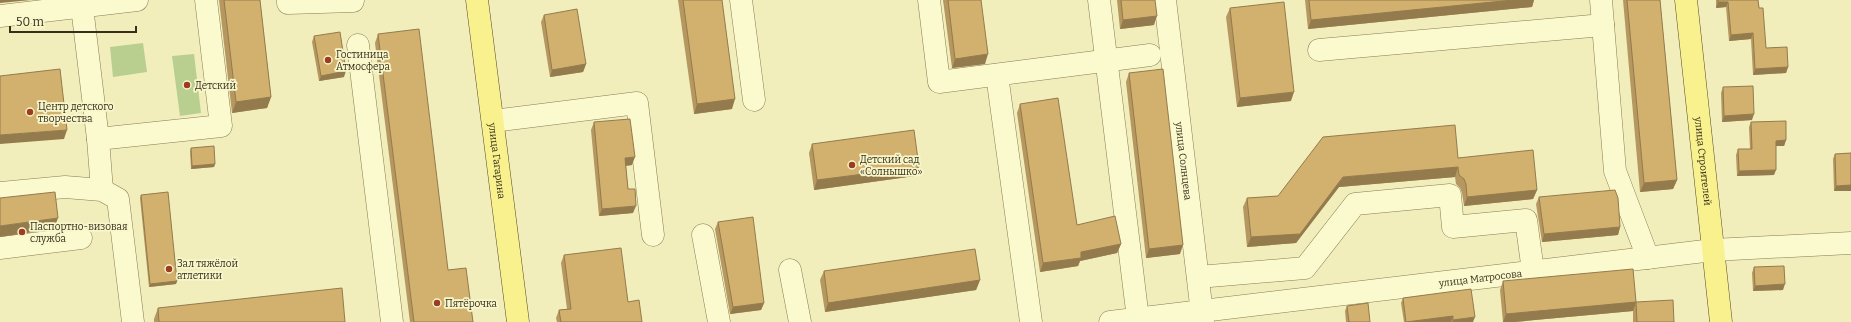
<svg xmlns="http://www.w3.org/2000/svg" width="1851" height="322" font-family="Bitter,serif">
  <rect width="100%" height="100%" fill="#f1eebb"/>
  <g fill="#b8cf8f">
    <path d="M143,43L147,72L113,77L110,47Z"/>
    <path d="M194,54L201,113L180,116L172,56Z"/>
  </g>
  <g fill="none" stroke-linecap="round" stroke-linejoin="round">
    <g stroke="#897d54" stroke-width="23">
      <g id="minor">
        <path d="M288,0V3L353,1"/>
        <path d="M741,0L754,100"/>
        <path d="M929,0L939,82L1150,55"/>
        <path d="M1099,0L1138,319"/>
        <path id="s1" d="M1165,0L1203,322"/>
        <path d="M1601,0L1615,171L1648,258"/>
        <path d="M82,7L98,139"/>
        <path d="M0,16L137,0"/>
        <path d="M358,45L392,322"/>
        <path d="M1319,50L1603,25"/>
        <path d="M997,75L1031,322"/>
        <path d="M493,121L637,103L653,235"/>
        <path d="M102,190L98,139L221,126L206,0"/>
        <path d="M0,193L65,187L102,190L118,199L133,322"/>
        <path d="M703,235L719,322"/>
        <path d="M0,248L81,238"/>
        <path d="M790,270L800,322"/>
        <path d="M1198,277L1305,268L1355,204L1450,195L1453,227L1526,220L1533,271"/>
        <path id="s2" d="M1110,322L1713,250L1851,243"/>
      </g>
    </g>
    <g stroke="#564929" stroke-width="23">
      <g id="major">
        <path id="s3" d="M477,0L518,322"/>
        <path id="s4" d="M1686,0L1721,322"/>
      </g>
    </g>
    <use href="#minor" stroke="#fbf9ce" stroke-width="22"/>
    <use href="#major" stroke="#f8f18e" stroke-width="22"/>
  </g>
  <g fill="#b5975f">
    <path d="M219,0H260L271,97L267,108L232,113Z"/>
    <path d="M678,0H722L732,109L694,114Z"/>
    <path d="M943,0H981L985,64L952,68Z"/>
    <path d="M1117,0H1155L1154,25L1120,29Z"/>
    <path d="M1305,0H1534L1532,7L1308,29Z"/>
    <path d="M1623,0H1660L1677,180L1673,189L1640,192Z"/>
    <path d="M1716,0H1758L1759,8L1766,48L1788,67L1786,73L1753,75L1751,39L1729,41L1726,7L1716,8Z"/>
    <path d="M1230,8L1291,101L1237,107L1226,17Z"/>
    <path d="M544,15L586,64L583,72L550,77L541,22Z"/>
    <path d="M378,34L448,270L473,322H410L375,43Z"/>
    <path d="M314,36L344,77L319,81L312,42Z"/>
    <path d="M1129,73L1180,254L1146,258L1126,82Z"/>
    <path d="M1723,87L1752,120L1722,122L1721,93Z"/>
    <path d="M1020,104L1077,225L1121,244L1117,253L1080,261L1078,266L1040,272L1017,113Z"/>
    <path d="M594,122L632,165L626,166L628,189L633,213L599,216L591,130Z"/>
    <path d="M1751,122L1786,140L1784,146H1776L1774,175L1737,176L1736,155L1738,149H1750L1749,127Z"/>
    <path d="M812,144L919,167L915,176L814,190L809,153Z"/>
    <path d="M191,148L215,164L214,167L191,169L190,151Z"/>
    <path d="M1851,153V191H1834L1833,159L1835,154Z"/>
    <path d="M1458,158L1537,190L1533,199L1464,206L1462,193L1460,188L1456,184L1455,177L1339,187L1296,243L1247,247L1243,207L1247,198L1278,196Z"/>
    <path d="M141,195L177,281L176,284L149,287L140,198Z"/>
    <path d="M1539,197L1620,227L1618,235L1542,242L1536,204Z"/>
    <path d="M718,222L764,303L761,310L730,314L715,229Z"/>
    <path d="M564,255L628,302L642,322H557L556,318L559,310L567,309L561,263Z"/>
    <path d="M1754,267L1783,290L1753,291L1752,273Z"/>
    <path d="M824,271L980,280L976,290L825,312L820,280Z"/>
    <path d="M1503,281L1636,302L1674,322H1633V311L1514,322H1503L1500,290Z"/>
    <path d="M1403,298L1473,322H1404L1401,303Z"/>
    <path d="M1347,306L1370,322H1346L1345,311Z"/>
    <path d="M158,308L345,322H154V319Z"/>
  </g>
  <g fill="#937b4d">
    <path d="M0,0H31L0,3Z"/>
    <path d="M1513,0H1534L1532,7L1308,29L1311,20Z"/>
    <path d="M1718,2H1728L1726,7L1716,8Z"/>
    <path d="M1157,16L1154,25L1120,29L1123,20Z"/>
    <path d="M1753,33L1751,39L1729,41L1731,35Z"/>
    <path d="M988,54L985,64L952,68L955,59Z"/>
    <path d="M586,64L583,72L550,77L552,70Z"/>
    <path d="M1788,67L1786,73L1753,75L1755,69Z"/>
    <path d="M346,71L344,77L319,81L321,76Z"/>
    <path d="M1294,92L1291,101L1237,107L1240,98Z"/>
    <path d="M271,97L267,108L232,113L236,102Z"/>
    <path d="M735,99L732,109L694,114L697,104Z"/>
    <path d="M1754,114L1752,120L1722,122L1724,116Z"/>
    <path d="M67,130L64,139L0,144V135Z"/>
    <path d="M1786,140L1784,146H1774L1776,141Z"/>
    <path d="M635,157L632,165L622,166L625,158Z"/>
    <path d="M215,164L214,167L191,169L192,166Z"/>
    <path d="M919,167L915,176L814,190L817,180Z"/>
    <path d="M1458,167L1455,177L1339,187L1296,243L1247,247L1251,237L1343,177Z"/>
    <path d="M1776,170L1774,175L1737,176L1739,171Z"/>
    <path d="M1677,180L1673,189L1640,192L1644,183Z"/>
    <path d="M1851,185V191H1834L1836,186Z"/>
    <path d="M1537,190L1533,199L1464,206L1467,197Z"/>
    <path d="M636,206L633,213L599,216L602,209Z"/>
    <path d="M58,218L54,229L0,237V226Z"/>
    <path d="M1620,227L1618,235L1542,242L1544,234Z"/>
    <path d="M1121,244L1117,253L1080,261L1078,266L1040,272L1043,263L1081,252Z"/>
    <path d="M1183,245L1180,254L1146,258L1149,249Z"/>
    <path d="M980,280L976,290L825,312L828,303Z"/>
    <path d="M177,281L176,284L149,287L150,284Z"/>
    <path d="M1785,284L1783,290L1753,291L1755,286Z"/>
    <path d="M1636,302L1633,311L1514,322H1503L1506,314Z"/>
    <path d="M764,303L761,310L730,314L733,307Z"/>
    <path d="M1453,316L1451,322H1406Z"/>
    <path d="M1475,317L1473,322H1452L1453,320Z"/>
  </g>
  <g fill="#d2b06e" stroke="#937b4d">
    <path d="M224,0H260L271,97L236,102Z"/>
    <path d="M683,0H722L735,99L697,104Z"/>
    <path d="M948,0H981L988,54L955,59Z"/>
    <path d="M1121,0H1155L1157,16L1123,20Z"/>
    <path d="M1309,0H1513L1311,20Z"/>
    <path d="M1627,0H1660L1677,180L1644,183Z"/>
    <path d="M1718,0H1758L1759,8H1763L1766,48L1787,47L1788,67L1755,69L1753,33L1731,35L1728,2H1718Z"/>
    <path d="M1284,2L1294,92L1240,98L1230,8Z"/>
    <path d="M577,9L586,64L552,70L544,15Z"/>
    <path d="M419,29L448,270L466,268L473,322H414L378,34Z"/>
    <path d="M340,32L346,71L321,76L314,36Z"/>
    <path d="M60,69L67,130L0,135V76Z"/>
    <path d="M1163,69L1183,245L1149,249L1129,73Z"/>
    <path d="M1753,86L1754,114L1724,116L1723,87Z"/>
    <path d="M1058,98L1077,225L1115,216L1121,244L1081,252V258L1043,263L1020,104Z"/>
    <path d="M630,119L635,157L625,158L628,189H635L636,206L602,209L594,122Z"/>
    <path d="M1786,121V140L1776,141V170L1739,171L1738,149H1752L1751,122Z"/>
    <path d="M1455,125L1458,158L1533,150L1537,190L1467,197L1466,184L1464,179L1459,175L1458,167L1343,177L1300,234L1251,237L1247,198L1278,196L1323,137Z"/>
    <path d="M914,130L919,167L817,180L812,144Z"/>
    <path d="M214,146L215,164L192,166L191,148Z"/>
    <path d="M1851,153V185L1836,186L1835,154Z"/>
    <path d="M1615,190L1618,198L1620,227L1544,234L1539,197Z"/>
    <path d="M55,192L58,218L0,226V198Z"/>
    <path d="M168,192L177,281L150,284L141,195Z"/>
    <path d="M753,217L764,303L733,307L718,222Z"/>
    <path d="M621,248L628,302L639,300L642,322H561L559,310L571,309L564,255Z"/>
    <path d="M975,249L980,280L828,303L824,271Z"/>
    <path d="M1784,266L1785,284L1755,286L1754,267Z"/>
    <path d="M1633,269L1636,302L1506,314L1503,281Z"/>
    <path d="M342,288L345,322H159L158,308Z"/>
    <path d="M1471,289L1475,317L1453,320V316L1406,322L1403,298Z"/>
    <path d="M1673,300L1674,322H1637L1636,302Z"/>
    <path d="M1368,303L1370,322H1349L1347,306Z"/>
  </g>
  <g fill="#9c3d20" stroke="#f8f6cb" stroke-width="1.5">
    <circle cx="328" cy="60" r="4"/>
    <circle cx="187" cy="85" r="4"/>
    <circle cx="30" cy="112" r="4"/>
    <circle cx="852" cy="165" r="4"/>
    <circle cx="22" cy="232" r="4"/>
    <circle cx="169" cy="269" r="4"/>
    <circle cx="437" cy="303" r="4"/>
  </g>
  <g text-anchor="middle" stroke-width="3.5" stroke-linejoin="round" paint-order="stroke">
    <g font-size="10" fill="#372f1a" stroke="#f8f6cb" text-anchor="start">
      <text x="336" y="58">Гостиница<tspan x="336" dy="12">Атмосфера</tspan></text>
      <text x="195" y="89">Детский</text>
      <text x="38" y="110">Центр детского<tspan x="38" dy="12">творчества</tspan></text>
      <text x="860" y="163">Детский сад<tspan x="860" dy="12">«Солнышко»</tspan></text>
      <text x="30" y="230">Паспортно-визовая<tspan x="30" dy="12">служба</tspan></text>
      <text x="177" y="267">Зал тяжёлой<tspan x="177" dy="12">атлетики</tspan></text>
      <text x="445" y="307">Пятёрочка</text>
    </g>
    <g font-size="10" fill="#372f1a" stroke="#f8f6cb">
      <text dy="4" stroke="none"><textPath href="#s3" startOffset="162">улица Гагарина</textPath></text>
      <text dy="4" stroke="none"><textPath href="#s1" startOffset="162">улица Солнцева</textPath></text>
      <text dy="4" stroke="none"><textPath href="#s4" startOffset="162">улица Строителей</textPath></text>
      <text dy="4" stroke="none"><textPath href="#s2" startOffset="373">улица Матросова</textPath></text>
    </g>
  </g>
  <path d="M10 26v6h126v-6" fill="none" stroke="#372f1a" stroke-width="2"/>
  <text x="16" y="26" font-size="12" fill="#372f1a" stroke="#f8f6cb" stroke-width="3" paint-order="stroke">50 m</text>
</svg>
